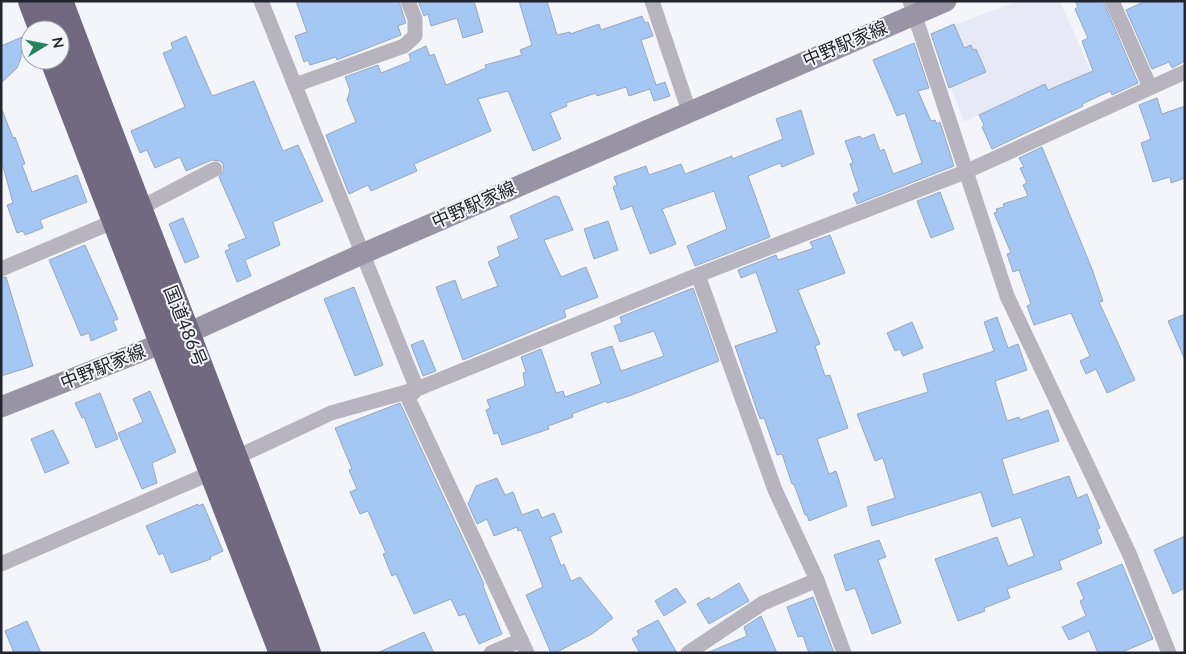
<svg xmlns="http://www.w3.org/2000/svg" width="1186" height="654" font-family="Lato,'Noto Sans JP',sans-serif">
  <rect width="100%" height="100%" fill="#f4f5fb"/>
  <path fill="#e7e9f7" d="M1018,1H1060L1094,78L1020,95L964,122L931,34Z"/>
  <g fill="#a4c7f3" stroke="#97a8be">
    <path d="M296,1H399L406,23L398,26L401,35L337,60L336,57L310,65L308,60L304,62L295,36L307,32Z"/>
    <path d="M418,1H474L483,32L463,38L457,18L431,26L428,14L424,16Z"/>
    <path d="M519,1H547L557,35L570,32V34L599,24L601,30L642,16L645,23L648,22L653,36L641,40L656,85L665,82L670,96L654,101L650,89L629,96L626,87L597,96L596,93L566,103L567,106L550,113L561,139L533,151L508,91L478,99L491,131L414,164L417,171L371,191L368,185L349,194L326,135L356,122L347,100L350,90L345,77L378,65L381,73L411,61L409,54L426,46L430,56L434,54L446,85L486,68L485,65L522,55L520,50L532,45Z"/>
    <path d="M1075,1H1103L1138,83L1112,95L1110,91L1082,104L1083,106L992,149L982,127L984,125L979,115L1045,84L1048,90L1093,71L1082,41L1088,38L1075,9L1078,7Z"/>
    <path d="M1146,1H1185V61L1172,68L1169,62L1152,69L1126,10Z"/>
    <path d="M954,24L964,48L971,45L973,50L976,49L986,72L949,88L931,34Z"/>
    <path d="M186,36L212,96L254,81L283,151L298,145L323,201L273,222L280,245L245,260L251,276L237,282L225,251L230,249L228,245L246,238L219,177L224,170L223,164L220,161L212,160L186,171L180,157L155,168L147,150L140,153L131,131L185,107L163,53L173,49L171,43Z"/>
    <path d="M22,37L21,58L17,68L1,83V46Z"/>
    <path d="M914,43L929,88L918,91L931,121L935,120L937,124L940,122L954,166L857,204L853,194L859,191L850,164L853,163L845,141L860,136L862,139L874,134L880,151L884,149L893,174L922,163L905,113L897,116L873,60Z"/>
    <path d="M1157,98L1162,114L1185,106V178L1171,183L1170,177L1153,182L1141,143L1151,139L1139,105Z"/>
    <path d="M2,110L13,138L15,137L25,164L22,165L32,192L77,175L87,202L40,220L43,228L25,235L23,231L17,233L7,205L13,203L1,159Z"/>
    <path d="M801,110L814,154L782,167L780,163L748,176L770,237L695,266L687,246L727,229L714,191L662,209L676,244L650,254L632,206L621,210L613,187L617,185L614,177L646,166L649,175L681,164L685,174L732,156V159L783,139L776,119Z"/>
    <path d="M1042,147L1092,269L1103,301L1099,302L1135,380L1107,393L1096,369L1086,374L1080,361L1090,356L1071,313L1034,325L1027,306L1031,304L1019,270L1013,272L1007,254L1011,253L994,213L997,212L996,209L1004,207L1003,204L1028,196L1023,185L1027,183L1020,168L1024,167L1019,158Z"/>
    <path d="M940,192L954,229L931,238L917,201Z"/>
    <path d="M555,196L559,197L573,230L544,240L561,277L586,267L598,297L564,310L566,317L463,360L436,287L455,280L462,300L498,286L488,262L500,256L497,247L519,238L510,216Z"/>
    <path d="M183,218L199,257L185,263L169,224Z"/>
    <path d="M608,221L618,250L594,259L584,229Z"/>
    <path d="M830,235L845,273L798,290L820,344L815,346L825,376L830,375L848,428L817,439L829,474L836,471L847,506L809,521L807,515H805L794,484H792L782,454L777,455L764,418L760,419L735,346L777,332L756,272L741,278L738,270L776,255L778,260L811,249L813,248L810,242Z"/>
    <path d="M85,245L118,319L113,321L117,330L91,341L89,333L81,336L49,260Z"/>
    <path d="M6,277L33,366L1,376V278Z"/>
    <path d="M354,287L383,365L355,376L324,299Z"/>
    <path d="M693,288L719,361L629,396L607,403L606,401L572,414L573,417L548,426L549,429L502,445L498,433L494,434L486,410L490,408L487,400L525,386L523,373L526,372L521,357L541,349L556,393L563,391L565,397L601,384L591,353L612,346L621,371L664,356L654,331L620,342L614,326L622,323L620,317Z"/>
    <path d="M1185,314V360L1168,321Z"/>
    <path d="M997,317L1008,348L1018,344L1027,370L995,381L1007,421L1019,417L1020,420L1048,410L1059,441L1002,459L1013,495L1069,476L1077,498L1087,494L1100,528L1097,529L1102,543L1059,561L1062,569L1007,589L1010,598L984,608L985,611L958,621L935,559L997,537L1008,566L1034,556L1021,517L992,527L981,492L872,526L867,507L895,498L883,458L875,461L857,414L928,392L923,374L994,351L984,322Z"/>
    <path d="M912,322L923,348L903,356L900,349L895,351L887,333Z"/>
    <path d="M423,340L436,371L423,376L411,345Z"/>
    <path d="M150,391L176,452L152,463L157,483L142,489L118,433L143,422L133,399Z"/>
    <path d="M100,393L118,439L96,448L84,417L82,418L75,403Z"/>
    <path d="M400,403L484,584L483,586L502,634L479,644L465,614L459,616L451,599L414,614L396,574L392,576L383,554L386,553L368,511L360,514L350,492L357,489L349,470L352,469L335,428Z"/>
    <path d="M53,430L69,463L45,473L31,439Z"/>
    <path d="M497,478L505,495L513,492L522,515L538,509L542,518L554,513L562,532L550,537L561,566L564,564L571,581L580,577L613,618L592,634L555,653H551L526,595L543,587L521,530L518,531L517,527L494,536L487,519L477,524L468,504L476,486Z"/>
    <path d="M198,504V506L203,504L223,551L210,557L211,559L171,573L163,553L159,555L146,526Z"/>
    <path d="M1185,536V588L1173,594L1154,550Z"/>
    <path d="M879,540L886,557L878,560L901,623L872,634L855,588L846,591L834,555Z"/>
    <path d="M1122,564L1153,639L1120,653H1098L1089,631L1069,640L1062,627L1086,616L1080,601L1084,599L1077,583Z"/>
    <path d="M739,583L749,601L709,624L697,604L709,597L711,600Z"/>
    <path d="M676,588L686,602L664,616L655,601Z"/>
    <path d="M813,597L834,653H809L803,636L798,637L787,607Z"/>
    <path d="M761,616L777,653H707L747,636L744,627Z"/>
    <path d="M658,620L677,653H640L632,639L639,635L637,631Z"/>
    <path d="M27,621L41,653H14L5,631Z"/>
    <path d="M424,632L434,653H377Z"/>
  </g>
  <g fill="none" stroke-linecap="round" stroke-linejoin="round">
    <g stroke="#b7b4bf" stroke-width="15">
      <path d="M261,1L417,389L408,398L527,653"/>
      <path d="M652,1L689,111"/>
      <path d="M910,1L1007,296L1129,553L1169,653"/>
      <path d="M1112,1L1150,87"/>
      <path d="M295,85L404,46L415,36V19L408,1"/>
      <path d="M1,269L115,221L215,169"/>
      <path d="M698,275L775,490L817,580L844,653"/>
      <path d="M235,458L331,413L417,389L698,275L965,172L1185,72"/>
      <path d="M1,564L213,472"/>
      <path d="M491,653L521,640"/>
      <path d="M688,653L763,603L817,580"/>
    </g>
    <path stroke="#9994a5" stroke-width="21" d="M1,407L188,333L362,254L946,1"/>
    <g stroke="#716980" stroke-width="28">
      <path d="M32,1L43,30"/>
      <path d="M59,1C141,219 227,435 307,653"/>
      <path d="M54,60L283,653"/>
    </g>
  </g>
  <g text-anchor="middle" stroke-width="4" stroke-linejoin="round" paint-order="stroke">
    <g font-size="18" fill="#22242e" stroke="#f4f5fb">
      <text transform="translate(845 44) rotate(-23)" y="6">中野駅家線</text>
      <text transform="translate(474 205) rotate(-24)" y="6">中野駅家線</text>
      <text transform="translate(185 326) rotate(68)" y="6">国道486号</text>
      <text transform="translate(103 367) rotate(-22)" y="6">中野駅家線</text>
    </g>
  </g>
  <rect width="1186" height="654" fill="none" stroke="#22242e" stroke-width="5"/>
  <g transform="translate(45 45) rotate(80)"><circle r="24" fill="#f4f5fb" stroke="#a0a1a9"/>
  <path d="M0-4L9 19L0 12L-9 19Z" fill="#24855d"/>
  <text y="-8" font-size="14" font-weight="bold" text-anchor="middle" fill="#22242e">N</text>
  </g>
</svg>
